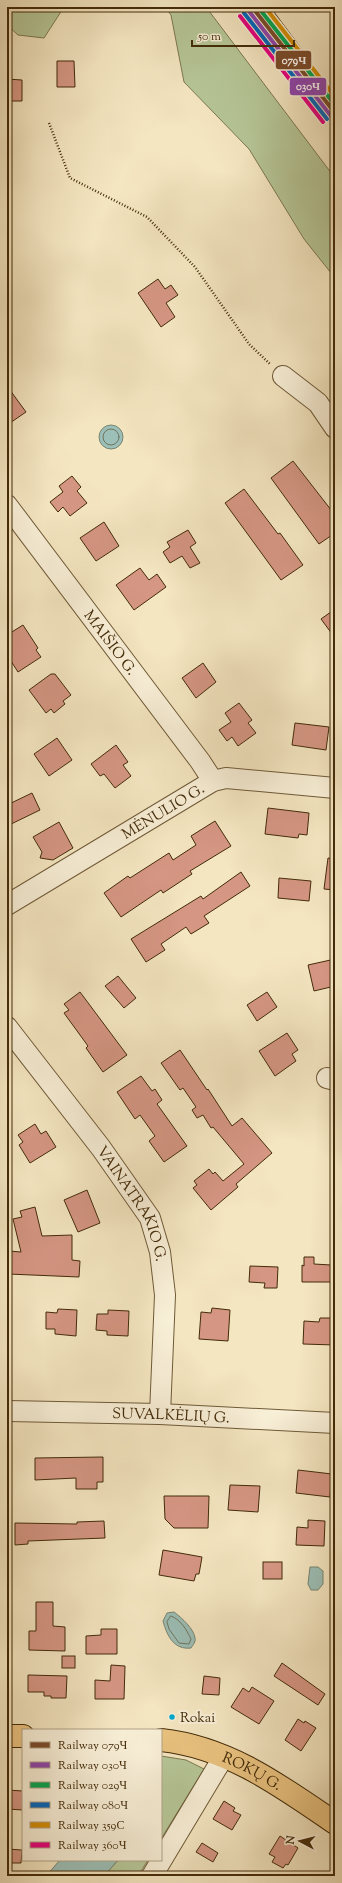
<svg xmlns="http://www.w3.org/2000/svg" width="342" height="1883" font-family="'Sorts Mill Goudy',serif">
  <rect width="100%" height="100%" fill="#f4e6c1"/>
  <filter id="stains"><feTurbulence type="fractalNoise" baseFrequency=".005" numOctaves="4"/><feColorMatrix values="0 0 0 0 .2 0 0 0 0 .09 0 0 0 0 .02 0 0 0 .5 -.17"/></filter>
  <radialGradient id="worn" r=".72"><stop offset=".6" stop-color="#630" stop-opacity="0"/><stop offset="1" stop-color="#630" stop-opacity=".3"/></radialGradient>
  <g fill="#b6c697" stroke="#7c7850">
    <path d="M7,7H64L44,38L18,35L7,25Z"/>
    <path d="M165,7H206L335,178V278L304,239L249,149L184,82L171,15Z"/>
    <path d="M161,1756L186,1760L204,1769L161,1839Z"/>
    <path d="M118,1860H148L138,1876H104Z"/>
  </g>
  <g fill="#9cbfb7" stroke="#788471">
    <circle cx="111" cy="437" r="12"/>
    <path d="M310,1567H318L323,1571V1584L318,1590H311L308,1584Z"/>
    <path d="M174,1612C182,1618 194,1629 195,1638C196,1642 193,1645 191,1648C174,1650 167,1636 163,1621L167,1613Z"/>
    <path d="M60,1860H118L104,1876H46Z"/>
  </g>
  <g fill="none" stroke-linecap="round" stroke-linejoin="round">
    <g stroke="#707560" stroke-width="1">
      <circle cx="111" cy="437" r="8"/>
      <path d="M171,1616C180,1619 187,1630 191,1639L189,1644L179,1643L169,1629L167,1622Z"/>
    </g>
  </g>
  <g fill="#d59683" stroke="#432b09">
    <path d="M57,61H74L75,87H57Z"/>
    <path d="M7,79L22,80V101H7Z"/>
    <path d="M158,279L165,289L171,285L178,295L166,303L175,317L161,327L138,293Z"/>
    <path d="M7,386L26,412L7,425Z"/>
    <path d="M293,461L335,515V533L319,544L271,478Z"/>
    <path d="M72,476L81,487L77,491L87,503L70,516L63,507L58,512L50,502L63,492L59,486Z"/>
    <path d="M244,489L278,534L280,533L303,565L281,580L225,503Z"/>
    <path d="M104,522L119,546L96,561L80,538Z"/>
    <path d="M188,530L196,543L190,547L200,563L190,568L182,556L170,563L163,552L170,547L167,542Z"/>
    <path d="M140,568L149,580L157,574L166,587L134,610L116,585Z"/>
    <path d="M335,609V638L321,619Z"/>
    <path d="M23,625L38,648L36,650L41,657L18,672L7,655V635Z"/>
    <path d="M203,663L216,682L196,698L182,678Z"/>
    <path d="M51,674H55L71,695L63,701L65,704L54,713L51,709L46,713L29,690Z"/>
    <path d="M239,703L252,720L248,723L256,733L238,746L232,737L227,741L219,730L231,722L225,713Z"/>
    <path d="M295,723L329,727L326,750L292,745Z"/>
    <path d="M57,738L72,760L49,776L34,754Z"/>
    <path d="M116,745L128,762L123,765L131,776L115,788L104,774L100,776L91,764Z"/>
    <path d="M32,793L40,810L7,826V805Z"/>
    <path d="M268,808L309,813L307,835L299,834L298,838L265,834Z"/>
    <path d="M215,821L231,846L190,871L192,874L163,893L161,890L121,917L104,893L128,876L130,878L169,853L173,860L196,845L191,836Z"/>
    <path d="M59,822L73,848L53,860L40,858L42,852L33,837Z"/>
    <path d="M328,858L335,859V890L324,889Z"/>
    <path d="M241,872L250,886L204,916L209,923L191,934L186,927L161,944L165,950L146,962L131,939L201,896L203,899Z"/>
    <path d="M279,878L311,881L309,901L278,898Z"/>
    <path d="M335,959V986L314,991L308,965Z"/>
    <path d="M118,976L136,998L124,1008L105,986Z"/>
    <path d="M80,992L127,1055L103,1072L86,1048L88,1046L64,1013L69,1010L64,1004Z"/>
    <path d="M267,992L277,1007L257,1021L247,1005Z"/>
    <path d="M287,1033L298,1050L292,1054L296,1061L275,1076L259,1051Z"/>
    <path d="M180,1050L207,1090L208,1089L232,1126L242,1118L272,1153L236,1184L238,1187L211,1210L193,1188L197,1185L194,1181L209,1169L213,1174L215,1172L223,1181L244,1164L213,1127L211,1128L203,1115L197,1118L192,1110L196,1107L183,1088L180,1090L161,1063Z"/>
    <path d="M141,1076L152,1091L155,1089L162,1100L157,1104L187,1146L164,1162L149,1141L155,1136L140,1115L135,1119L117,1092Z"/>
    <path d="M35,1124L41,1134L46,1131L56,1147L30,1163L19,1145L23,1142L18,1135Z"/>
    <path d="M87,1190L100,1223L78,1232L64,1200Z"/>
    <path d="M35,1207L42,1236L72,1235V1260L80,1261L79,1277L8,1274L9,1251L21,1252L13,1219L22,1217L20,1211Z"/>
    <path d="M304,1257H314V1264L331,1265V1282H302V1265L304,1266Z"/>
    <path d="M250,1266L278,1267L277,1288H264L265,1283L249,1282Z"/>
    <path d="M212,1308L230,1310L228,1341L199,1339L201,1312L211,1313Z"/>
    <path d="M58,1309L77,1310L76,1336L55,1334V1329H46V1312L57,1313Z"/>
    <path d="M108,1310L129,1311L128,1336L107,1335V1331L96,1330L97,1314H108Z"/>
    <path d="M320,1318H332V1322H335V1345L303,1344L304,1321L319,1322Z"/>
    <path d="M103,1457V1482H97V1489H76V1478L35,1480V1458Z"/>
    <path d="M298,1470L332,1474L330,1497L296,1493Z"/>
    <path d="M230,1485L260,1486L258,1512L228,1510Z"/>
    <path d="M164,1496H209L208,1528H174L165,1519Z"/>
    <path d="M308,1520L325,1521L324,1546L296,1545L297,1527L308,1528Z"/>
    <path d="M104,1521L105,1538L28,1541V1544L15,1545V1523L77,1524V1522Z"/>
    <path d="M163,1550L202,1557L199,1574H196L194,1581L159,1575Z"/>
    <rect x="263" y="1562" width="19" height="17"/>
    <path d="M36,1602H53V1626L65,1627V1651L29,1650V1631H36Z"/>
    <path d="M101,1629H117V1654H86V1636L101,1635Z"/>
    <rect x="62" y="1656" width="13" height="12"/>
    <path d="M282,1663L325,1694L318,1705L274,1676Z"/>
    <path d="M111,1665L125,1666L124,1699H95V1680L110,1681Z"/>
    <path d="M28,1675L67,1676L66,1698H51V1696H44V1692H28Z"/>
    <path d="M204,1676L220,1678L219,1695L202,1694Z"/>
    <path d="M252,1687L274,1701L259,1724L231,1707L243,1688L249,1692Z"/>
    <path d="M298,1719L304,1723L305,1721L316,1728L301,1751L285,1740Z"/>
    <path d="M7,1790L23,1791V1810L7,1809Z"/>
    <path d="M224,1801L235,1808L233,1811L241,1815L232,1830L213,1819Z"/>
    <path d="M280,1836L298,1848L288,1865L286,1864L283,1868L272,1862L275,1857L269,1854Z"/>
    <path d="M202,1843L218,1853L213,1862L196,1852Z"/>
    <path d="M7,1849L22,1850L21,1863H7Z"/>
  </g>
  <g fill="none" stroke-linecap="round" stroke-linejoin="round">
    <g stroke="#6f5a37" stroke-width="22">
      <g id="minor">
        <path d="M283,376L318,403L335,428"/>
        <path id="s1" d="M7,505L200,761L213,781"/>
        <path id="s2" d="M7,905L213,781L226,778L335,788"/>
        <path id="s3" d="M7,1027L101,1148L150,1218L160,1252L165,1295L160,1414"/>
        <path d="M327,1078L335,1080"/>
        <path id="s4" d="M7,1411L160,1414L335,1423"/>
        <path d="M152,1876L224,1756"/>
      </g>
    </g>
    <g stroke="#432b09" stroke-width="24">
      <g id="major">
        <path d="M7,1736H23"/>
        <path id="s5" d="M161,1740C228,1747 281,1786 335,1823"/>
      </g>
    </g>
    <path stroke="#432b09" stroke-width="2.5" stroke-dasharray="1 2" stroke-linecap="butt" d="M49,123L70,178L147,217L195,267L249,344L271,365"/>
    <use href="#minor" stroke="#f8efd7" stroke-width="20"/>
    <use href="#major" stroke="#eac380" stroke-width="22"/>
    <g stroke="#432b09" stroke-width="4.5">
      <path id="rail" d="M268,7L335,97"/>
    </g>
    <use href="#rail" stroke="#f8efd7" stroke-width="3" stroke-dasharray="9" stroke-linecap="butt"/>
    <g stroke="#f8efd7" stroke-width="7">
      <path id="rail-1" d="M252,7L335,113"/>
    </g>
    <g stroke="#f8efd7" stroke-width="7">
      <path id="rail-2" d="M248,10L331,116"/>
    </g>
    <g stroke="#f8efd7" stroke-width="7">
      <path id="rail-3" d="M258,7L335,105"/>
    </g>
    <g stroke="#f8efd7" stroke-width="7">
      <path id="rail-4" d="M244,13L327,119"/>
    </g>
    <g stroke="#f8efd7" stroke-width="7">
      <path id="rail-5" d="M265,7L335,97"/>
    </g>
    <g stroke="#f8efd7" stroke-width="7">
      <path id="rail-6" d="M240,16L323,122"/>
    </g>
    <use href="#rail-1" stroke="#7a4b2a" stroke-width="4"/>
    <use href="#rail-2" stroke="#8e44ad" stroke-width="4"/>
    <use href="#rail-3" stroke="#00a651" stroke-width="4"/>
    <use href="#rail-4" stroke="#0065bd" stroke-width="4"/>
    <use href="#rail-5" stroke="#d38d02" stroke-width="4"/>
    <use href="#rail-6" stroke="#e5007d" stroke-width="4"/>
  </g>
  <circle fill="#00a9ce" stroke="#f8efd7" stroke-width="1.5" cx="172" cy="1717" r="3.5"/>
  <g text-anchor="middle" stroke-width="4" stroke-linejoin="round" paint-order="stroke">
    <g font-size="14" fill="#432b09" stroke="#f8efd7" text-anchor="start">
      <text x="180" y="1722">Rokai</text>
    </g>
    <g font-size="15" fill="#432b09" stroke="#f8efd7">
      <text dy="5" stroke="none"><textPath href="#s1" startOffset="172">MAIŠIO G.</textPath></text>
      <text dy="5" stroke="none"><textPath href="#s2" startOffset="182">MĖNULIO G.</textPath></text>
      <text dy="5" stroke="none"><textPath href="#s3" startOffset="218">VAINATRAKIO G.</textPath></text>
      <text dy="5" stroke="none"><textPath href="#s4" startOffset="164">SUVALKĖLIŲ G.</textPath></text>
      <text dy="5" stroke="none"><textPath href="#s5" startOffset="97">ROKŲ G.</textPath></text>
    </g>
  </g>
  <g stroke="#f8efd7" stroke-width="1.5">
    <rect x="275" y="50" width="37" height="20" rx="4" fill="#7a4b2a"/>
    <rect x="289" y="77" width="38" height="19" rx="4" fill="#8e44ad"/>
  </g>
  <g font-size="11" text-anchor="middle" font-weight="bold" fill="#fff">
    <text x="294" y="64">079Ч</text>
    <text x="308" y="90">030Ч</text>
  </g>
  <rect width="342" height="1883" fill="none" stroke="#f4e6c1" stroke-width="24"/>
  <rect x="8" y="8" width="326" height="1867" fill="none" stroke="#432b09" stroke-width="2"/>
  <rect x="12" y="12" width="318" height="1859" fill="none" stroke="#432b09"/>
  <rect x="22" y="1729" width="140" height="132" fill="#f8efd7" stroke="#b0a185"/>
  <rect x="30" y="1742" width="20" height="6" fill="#7a4b2a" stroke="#b0a185"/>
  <text x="58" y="1749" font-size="12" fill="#432b09">Railway 079Ч</text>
  <rect x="30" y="1762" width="20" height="6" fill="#8e44ad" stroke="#b0a185"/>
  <text x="58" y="1769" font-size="12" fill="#432b09">Railway 030Ч</text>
  <rect x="30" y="1782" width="20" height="6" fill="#00a651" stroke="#b0a185"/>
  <text x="58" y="1789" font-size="12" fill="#432b09">Railway 029Ч</text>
  <rect x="30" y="1802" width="20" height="6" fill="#0065bd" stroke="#b0a185"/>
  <text x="58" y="1809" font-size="12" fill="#432b09">Railway 080Ч</text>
  <rect x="30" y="1822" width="20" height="6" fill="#d38d02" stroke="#b0a185"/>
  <text x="58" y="1829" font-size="12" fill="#432b09">Railway 359С</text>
  <rect x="30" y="1842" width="20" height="6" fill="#e5007d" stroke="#b0a185"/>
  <text x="58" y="1849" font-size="12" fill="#432b09">Railway 360Ч</text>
  <g transform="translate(300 1841) rotate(277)" stroke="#f8efd7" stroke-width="3" paint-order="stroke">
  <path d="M0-3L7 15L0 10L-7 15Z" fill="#432b09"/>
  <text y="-6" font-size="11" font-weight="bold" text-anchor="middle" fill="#432b09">N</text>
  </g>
  <path d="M192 40v6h102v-6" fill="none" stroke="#432b09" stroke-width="2"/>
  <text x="198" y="40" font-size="12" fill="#432b09" stroke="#f8efd7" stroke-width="3" paint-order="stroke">50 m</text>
  <rect width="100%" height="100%" filter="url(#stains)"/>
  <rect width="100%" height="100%" fill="url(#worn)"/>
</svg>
